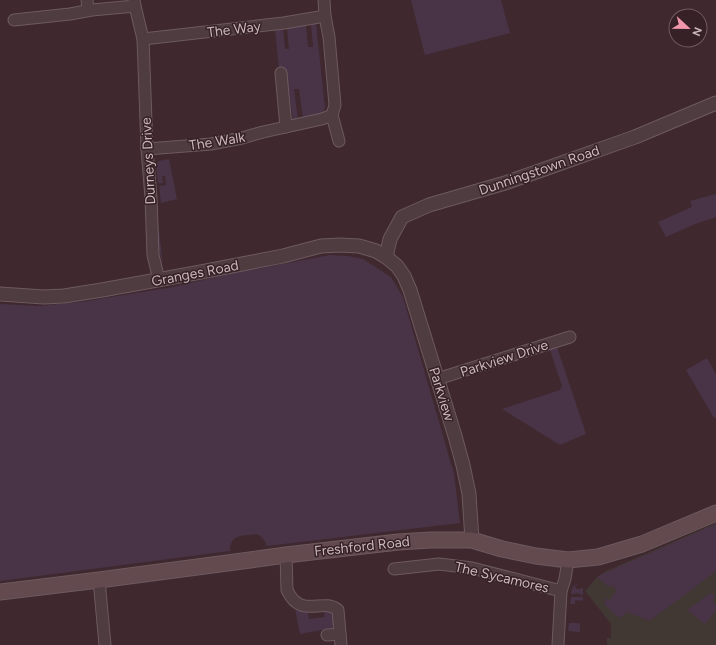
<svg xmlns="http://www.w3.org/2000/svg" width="716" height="645" font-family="Figtree,sans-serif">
  <rect width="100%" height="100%" fill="#3f282e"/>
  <path fill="#413733" d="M716,523V645H607V638H611V624L585,591L597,577L606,571Z"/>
  <g fill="#493447">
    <path d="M411,0H501L510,33L425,55Z"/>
    <path d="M311,24H316L325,108C321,117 312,117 303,119L299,89H294L298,120L293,121L286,69H279L275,30L283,28L285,49H289L287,28L306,25L308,47H313Z"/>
    <path d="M169,159L177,199L161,203L159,186L166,185L165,176H162L163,183H158L156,164L159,161Z"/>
    <path d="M716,194V217L695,224L666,237L658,222L692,207L690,201Z"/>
    <path d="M156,206L163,265L159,250Z"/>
    <path d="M330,255L348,256L363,259L391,277L403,297L454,474L460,523L267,546C265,542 264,538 259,535C257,534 253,534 250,535C238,535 230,538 230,551L0,581V304L39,306L81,302L173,287L225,275Z"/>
    <path d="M557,347L586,434L560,445L502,409L560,390L562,386L550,350Z"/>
    <path d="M707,358L716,374V417L714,418L686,370Z"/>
    <path d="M716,524V571L682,597L649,621L628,612L619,618L605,605L604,597L609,601L617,590L611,585L609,587L597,577L607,572Z"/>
    <path d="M576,584H578L575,586L576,589H581V587L583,589V595L576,593L575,594H571L572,588Z"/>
    <path d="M711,593L715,596L713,600L714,603L716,605V611L705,624L687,610Z"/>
    <path d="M571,597H583V601L575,600V604H570Z"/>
    <path d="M295,608L308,612L309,619L325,617L324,610L333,612L334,625L332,628L300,634Z"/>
    <path d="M569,623H579L580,625V632L568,631Z"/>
  </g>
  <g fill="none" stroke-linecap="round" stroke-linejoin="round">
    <g stroke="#6d5a5f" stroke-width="13">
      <g id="minor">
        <path d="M87,0L88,10"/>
        <path d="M134,0L135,6L143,39L147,149L151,198L153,255L159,280"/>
        <path d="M324,0L325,16L329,37L335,105L332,115L339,141"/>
        <path d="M14,20L70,14L92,10L135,6"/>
        <path d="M143,39L284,23L325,16"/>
        <path d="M281,73L286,127"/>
        <path d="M147,149L211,144L242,138L263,132L322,119L332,115"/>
        <path d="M437,379L570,337"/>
        <path d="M286,555L287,590C301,620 323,597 338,610L341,645"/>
        <path d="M394,569L439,564L472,568L561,591"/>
        <path d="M99,580L105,645"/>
        <path d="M327,635L340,634"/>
        <path d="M558,645L561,591L565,579L568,560"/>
      </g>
    </g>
    <g stroke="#6d5a5f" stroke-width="15">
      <g id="tertiary">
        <path d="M386,257L390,239L402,217L429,205L505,183L635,137L716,103"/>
        <path d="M0,294L44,297L64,296L102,290L201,272L283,256L321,246L340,245L359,246L376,251L386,257L397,266L404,276L410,290L455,436L463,465L469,494L472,540"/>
      </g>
    </g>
    <g stroke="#6d5a5f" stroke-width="17">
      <path id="secondary" d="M0,592L99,580L250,560L286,555L398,542L431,540H472L502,549L536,556L568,560L598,557L642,544L716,513"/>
    </g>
    <use href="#minor" stroke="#4f3c41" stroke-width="11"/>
    <use href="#tertiary" stroke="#4f3c41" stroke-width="13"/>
    <use href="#secondary" stroke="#624a4f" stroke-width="15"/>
  </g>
  <g text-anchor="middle" stroke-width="3" stroke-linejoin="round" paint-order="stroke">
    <g font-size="14" fill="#cab8bc" stroke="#352126">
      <text transform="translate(234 29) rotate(-7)" y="5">The Way</text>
      <text transform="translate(217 141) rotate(-9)" y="5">The Walk</text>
      <text transform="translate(148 161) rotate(-93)" y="5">Durneys Drive</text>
      <text transform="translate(539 170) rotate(-19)" y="5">Dunningstown Road</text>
      <text transform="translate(195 273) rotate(-11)" y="5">Granges Road</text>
      <text transform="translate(504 358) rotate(-18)" y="5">Parkview Drive</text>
      <text transform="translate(442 394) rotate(73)" y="5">Parkview</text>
      <text transform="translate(362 546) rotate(-6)" y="5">Freshford Road</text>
      <text transform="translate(502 577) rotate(13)" y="5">The Sycamores</text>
    </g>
  </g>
  <g transform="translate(688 28) rotate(112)"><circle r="19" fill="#352126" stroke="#715d62"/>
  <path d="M0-3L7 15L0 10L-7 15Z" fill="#f196ab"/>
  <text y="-6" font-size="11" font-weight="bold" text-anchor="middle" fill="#cab8bc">N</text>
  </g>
</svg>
